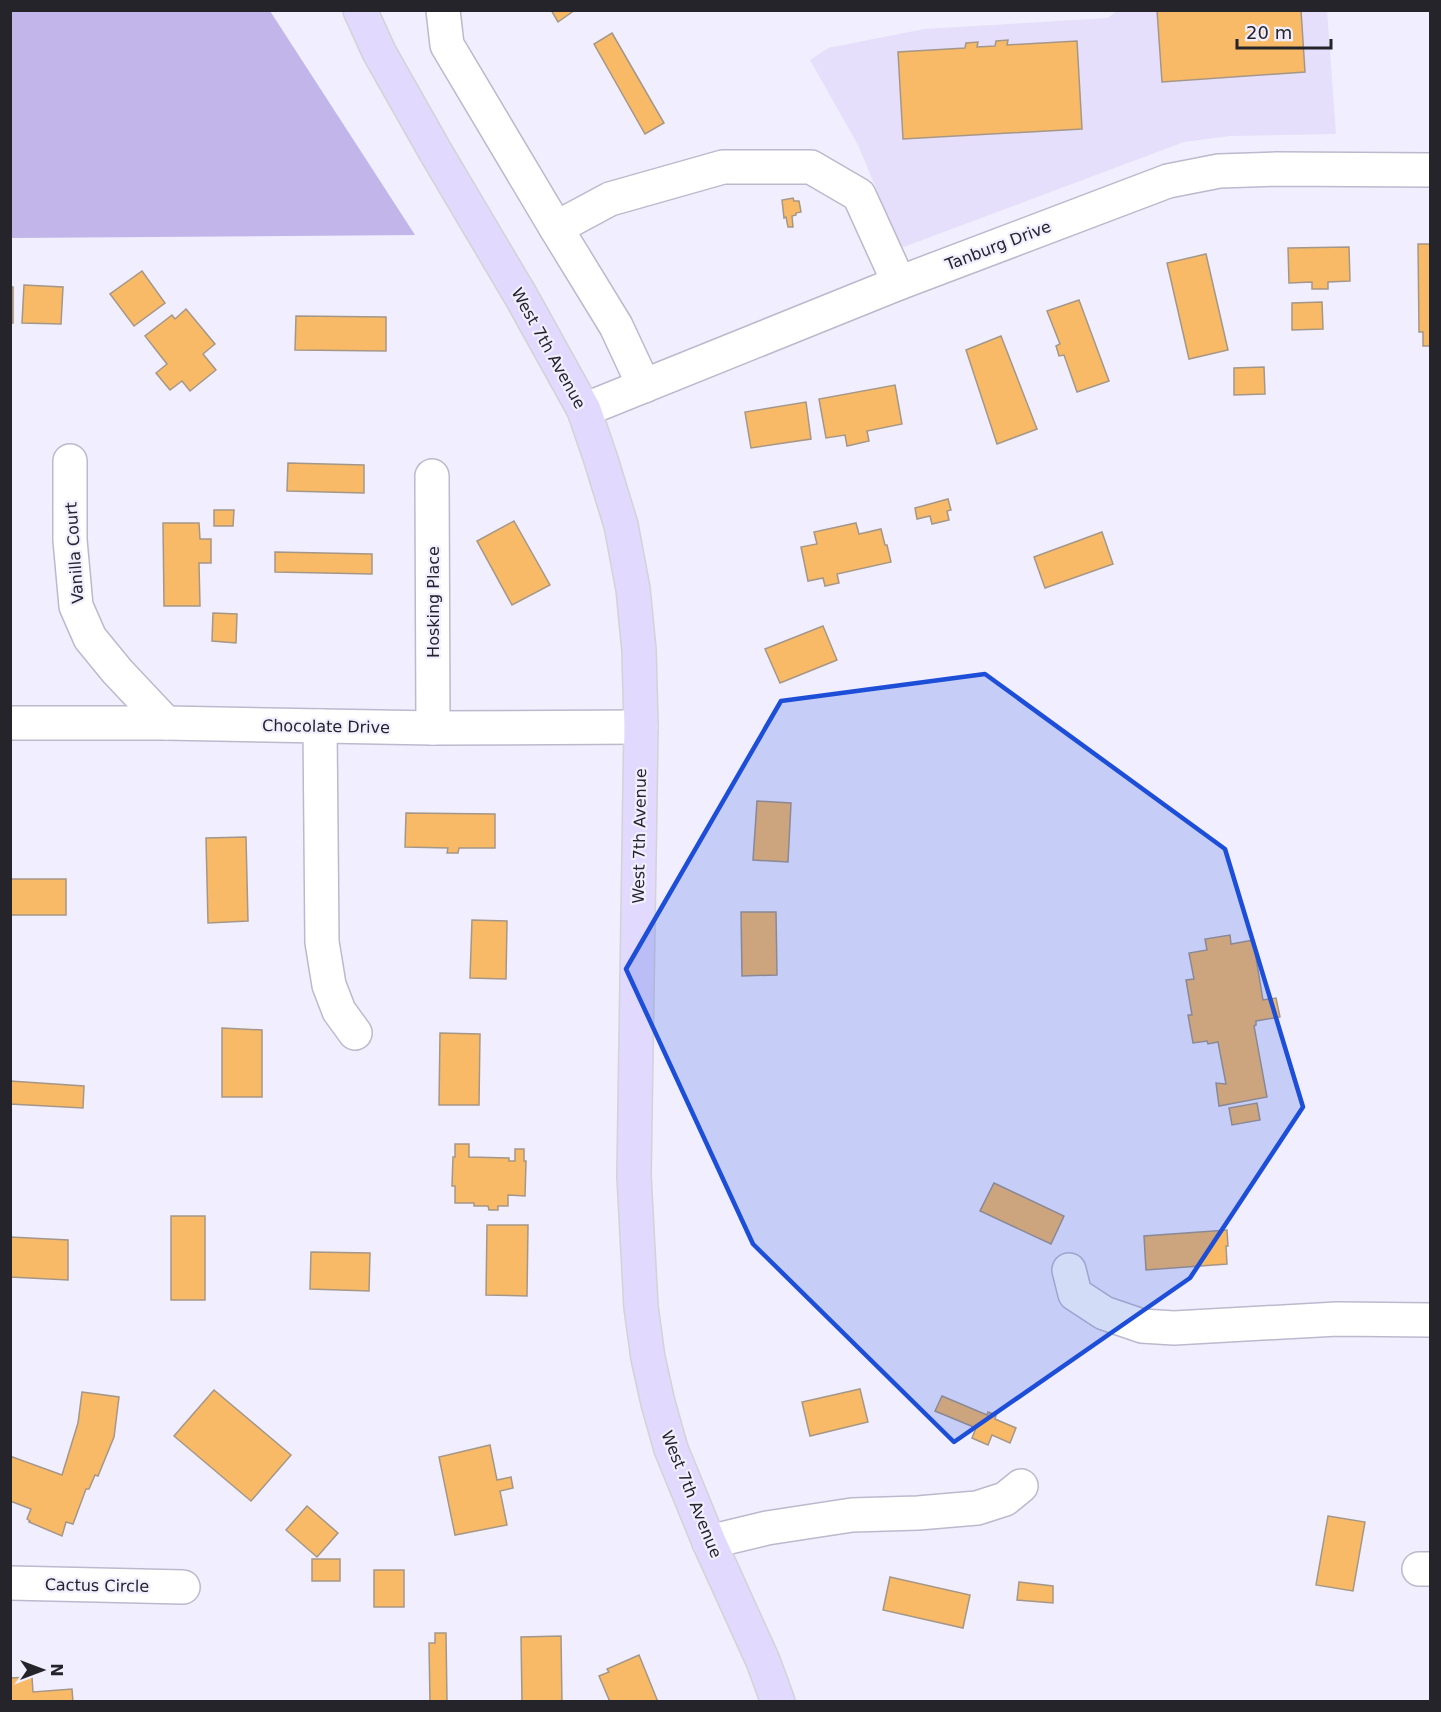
<svg xmlns="http://www.w3.org/2000/svg" width="1441" height="1712" font-family="'DejaVu Sans',sans-serif">
  <rect width="100%" height="100%" fill="#f1eeff"/>
  <path fill="#e5dffb" d="M1118,10L1327,11L1336,134L1230,136L1184,142L901,248L858,145L810,60L828,48L924,29L1108,18Z"/>
  <path fill="#c1b5e9" d="M10,11H270L415,235L11,238Z"/>
  <g fill="#f8ba67" stroke="#a59787" stroke-width="1.5">
    <path d="M551,10H575L558,22Z"/>
    <path d="M1157,10H1301L1305,72L1162,82Z"/>
    <path d="M612,33L664,123L645,134L594,44Z"/>
    <path d="M1008,40L1007,45L1077,41L1082,129L903,139L898,52L965,48L966,43L978,42L977,47L995,46L996,41Z"/>
    <path d="M793,198L794,201H799L801,212L796,213V215L792,216L793,227H788L786,217L784,218L782,200Z"/>
    <path d="M1418,244H1430V346H1423V332H1419Z"/>
    <path d="M1349,247L1350,281L1328,282V289H1312V282L1289,283L1288,248Z"/>
    <path d="M1206,254L1228,350L1189,359L1167,263Z"/>
    <path d="M142,271L165,303L134,326L110,294Z"/>
    <path d="M24,285L63,287L61,324L22,323Z"/>
    <rect x="10" y="287" width="3" height="36"/>
    <path d="M1079,300L1109,381L1077,392L1064,355L1059,356L1056,346L1060,344L1047,311Z"/>
    <path d="M1322,302L1323,329L1292,330V303Z"/>
    <path d="M186,309L215,344L203,354L216,370L190,391L182,381L170,390L156,373L167,364L145,336L172,315L175,319Z"/>
    <path d="M296,316L386,317V351L295,350Z"/>
    <path d="M1001,336L1037,429L997,444L966,350Z"/>
    <path d="M1264,367L1265,394L1234,395V368Z"/>
    <path d="M895,385L902,424L867,431L869,441L847,446L845,435L826,438L819,399Z"/>
    <path d="M806,402L811,439L751,448L745,412Z"/>
    <path d="M288,463L364,465V493L287,491Z"/>
    <path d="M948,499L951,510L947,511L949,520L932,524L930,516L917,519L915,508Z"/>
    <path d="M214,510H234L233,526H214Z"/>
    <path d="M514,521L550,585L512,605L477,541Z"/>
    <path d="M163,523H199L200,539H211V563H199L200,606H164Z"/>
    <path d="M856,523L859,534L881,529L885,545H887L891,562L837,574L839,583L825,586L823,578L808,581L801,547L817,544L814,532Z"/>
    <path d="M1102,532L1113,564L1045,588L1034,557Z"/>
    <path d="M275,552L372,554V574L275,572Z"/>
    <path d="M213,613L237,614L236,643L212,641Z"/>
    <path d="M823,626L837,660L780,683L765,649Z"/>
    <path d="M757,801L791,803L788,862L753,860Z"/>
    <path d="M406,813L495,814V848H459L458,853H447L448,848L405,847Z"/>
    <path d="M246,837L248,921L208,923L206,838Z"/>
    <rect x="10" y="879" width="56" height="36"/>
    <path d="M741,912H776L777,975L742,976Z"/>
    <path d="M472,920L507,921L506,979L470,978Z"/>
    <path d="M1230,935L1231,944L1253,940L1263,1000L1276,998L1280,1017L1256,1021V1025L1254,1026L1267,1097L1219,1106L1216,1083L1226,1084L1218,1042L1208,1044L1207,1041L1193,1043L1188,1015H1192L1186,980L1194,979L1189,953L1207,950L1205,939Z"/>
    <path d="M222,1028L262,1030V1097H222Z"/>
    <path d="M440,1033L480,1034L479,1105H439Z"/>
    <path d="M10,1081L84,1086L83,1108L10,1104Z"/>
    <path d="M1257,1103L1260,1120L1232,1125L1229,1108Z"/>
    <path d="M455,1144H469V1157L509,1158V1161H515V1149H524V1161H526L525,1196L508,1195V1206H498V1210H489L488,1206H474V1203H455V1186H452L453,1157H455Z"/>
    <path d="M994,1183L1064,1216L1051,1244L980,1211Z"/>
    <rect x="171" y="1216" width="34" height="84"/>
    <path d="M487,1225H528L527,1296L486,1295Z"/>
    <path d="M1227,1230L1228,1246H1226L1227,1264L1146,1270L1144,1236Z"/>
    <path d="M10,1237L68,1240V1280L10,1277Z"/>
    <path d="M311,1252L370,1253L369,1291L310,1289Z"/>
    <path d="M860,1389L868,1422L810,1436L802,1402Z"/>
    <path d="M214,1390L291,1455L251,1501L174,1436Z"/>
    <path d="M82,1392L119,1397L114,1437L98,1476L95,1475L89,1489H86L73,1524L66,1522L62,1536L29,1522L30,1521L27,1519L31,1509L10,1501V1456L62,1475L78,1423Z"/>
    <path d="M942,1396L987,1415L988,1412L996,1415L995,1419L1016,1428L1010,1443L992,1435L988,1445L972,1438L976,1428L935,1411Z"/>
    <path d="M490,1445L497,1480L511,1477L513,1488L500,1491L507,1525L455,1535L439,1457Z"/>
    <path d="M307,1506L338,1533L317,1557L286,1530Z"/>
    <path d="M1328,1516L1365,1522L1353,1591L1316,1585Z"/>
    <rect x="312" y="1559" width="28" height="22"/>
    <rect x="374" y="1570" width="30" height="37"/>
    <path d="M890,1577L970,1595L963,1628L883,1610Z"/>
    <path d="M1019,1582L1053,1586V1603L1017,1600Z"/>
    <path d="M435,1633H446L447,1702H430L429,1643H435Z"/>
    <path d="M561,1636L562,1702H522L521,1637Z"/>
    <path d="M639,1655L658,1702H610L599,1676L609,1672L607,1669Z"/>
    <path d="M32,1677L33,1692L72,1689L73,1702H10V1678Z"/>
  </g>
  <g fill="none" stroke-linecap="round" stroke-linejoin="round">
    <g stroke="#bcb9cd" stroke-width="36">
      <g id="minor">
        <path d="M443,10L447,45L556,228L616,326L644,386"/>
        <path d="M556,228L610,199L723,167H811L859,195L899,283"/>
        <path d="M584,410L899,283L1168,181L1219,171L1277,169L1430,170"/>
        <path d="M70,461V540L76,606L90,638L117,671L166,723"/>
        <path d="M432,476L433,728"/>
        <path d="M10,723H166L433,728L641,727"/>
        <path d="M320,726L322,942L329,985L339,1011L355,1033"/>
        <path d="M1069,1270L1075,1294L1104,1313L1142,1326L1174,1328L1337,1319L1430,1320"/>
        <path d="M709,1542L767,1528L852,1515L918,1513L977,1508L1005,1499L1021,1486"/>
        <path d="M1419,1569H1430"/>
        <path d="M10,1583L183,1587"/>
      </g>
    </g>
    <g stroke="#d3d3d5" stroke-width="36">
      <path id="major" d="M360,10L379,52L435,151L522,298L584,410L601,460L621,525L633,589L639,650L641,727L634,1176L641,1307L648,1358L658,1403L671,1449L709,1542L763,1661L778,1702"/>
    </g>
    <use href="#minor" stroke="#fff" stroke-width="33"/>
    <use href="#major" stroke="#e1d9fe" stroke-width="33"/>
  </g>
  <path fill="#1d4ed8" fill-opacity="0.2" stroke="#1d4ed8" stroke-width="4.5" stroke-linejoin="round" d="M985,674L1225,849L1303,1107L1190,1278L954,1442L753,1244L626,969L781,701Z"/>
  <g text-anchor="middle" stroke-width="4.5" stroke-linejoin="round" paint-order="stroke">
    <g font-size="16" fill="#25242b" stroke="#f1eeff">
      <text transform="translate(998 245) rotate(-21)" y="6">Tanburg Drive</text>
      <text transform="translate(549 348) rotate(61)" y="6">West 7th Avenue</text>
      <text transform="translate(74 553) rotate(-94)" y="6">Vanilla Court</text>
      <text transform="translate(433 602) rotate(-90)" y="6">Hosking Place</text>
      <text transform="translate(326 726) rotate(1)" y="6">Chocolate Drive</text>
      <text transform="translate(639 836) rotate(-89)" y="6">West 7th Avenue</text>
      <text transform="translate(692 1494) rotate(68)" y="6">West 7th Avenue</text>
      <text transform="translate(97 1585) rotate(1)" y="6">Cactus Circle</text>
    </g>
  </g>
  <rect width="1441" height="1712" fill="none" stroke="#25242b" stroke-width="24"/>
  <g transform="translate(42 1670) rotate(90)" stroke="#f1eeff" stroke-width="4.5" paint-order="stroke">
  <path d="M0-4.5L10 22L0 15L-10 22Z" fill="#25242b"/>
  <text y="-9" font-size="16" font-weight="bold" text-anchor="middle" fill="#25242b">N</text>
  </g>
  <path d="M1237 39v9h94v-9" fill="none" stroke="#25242b" stroke-width="3"/>
  <text x="1246" y="39" font-size="18" fill="#25242b" stroke="#f1eeff" stroke-width="4.5" paint-order="stroke">20 m</text>
</svg>
